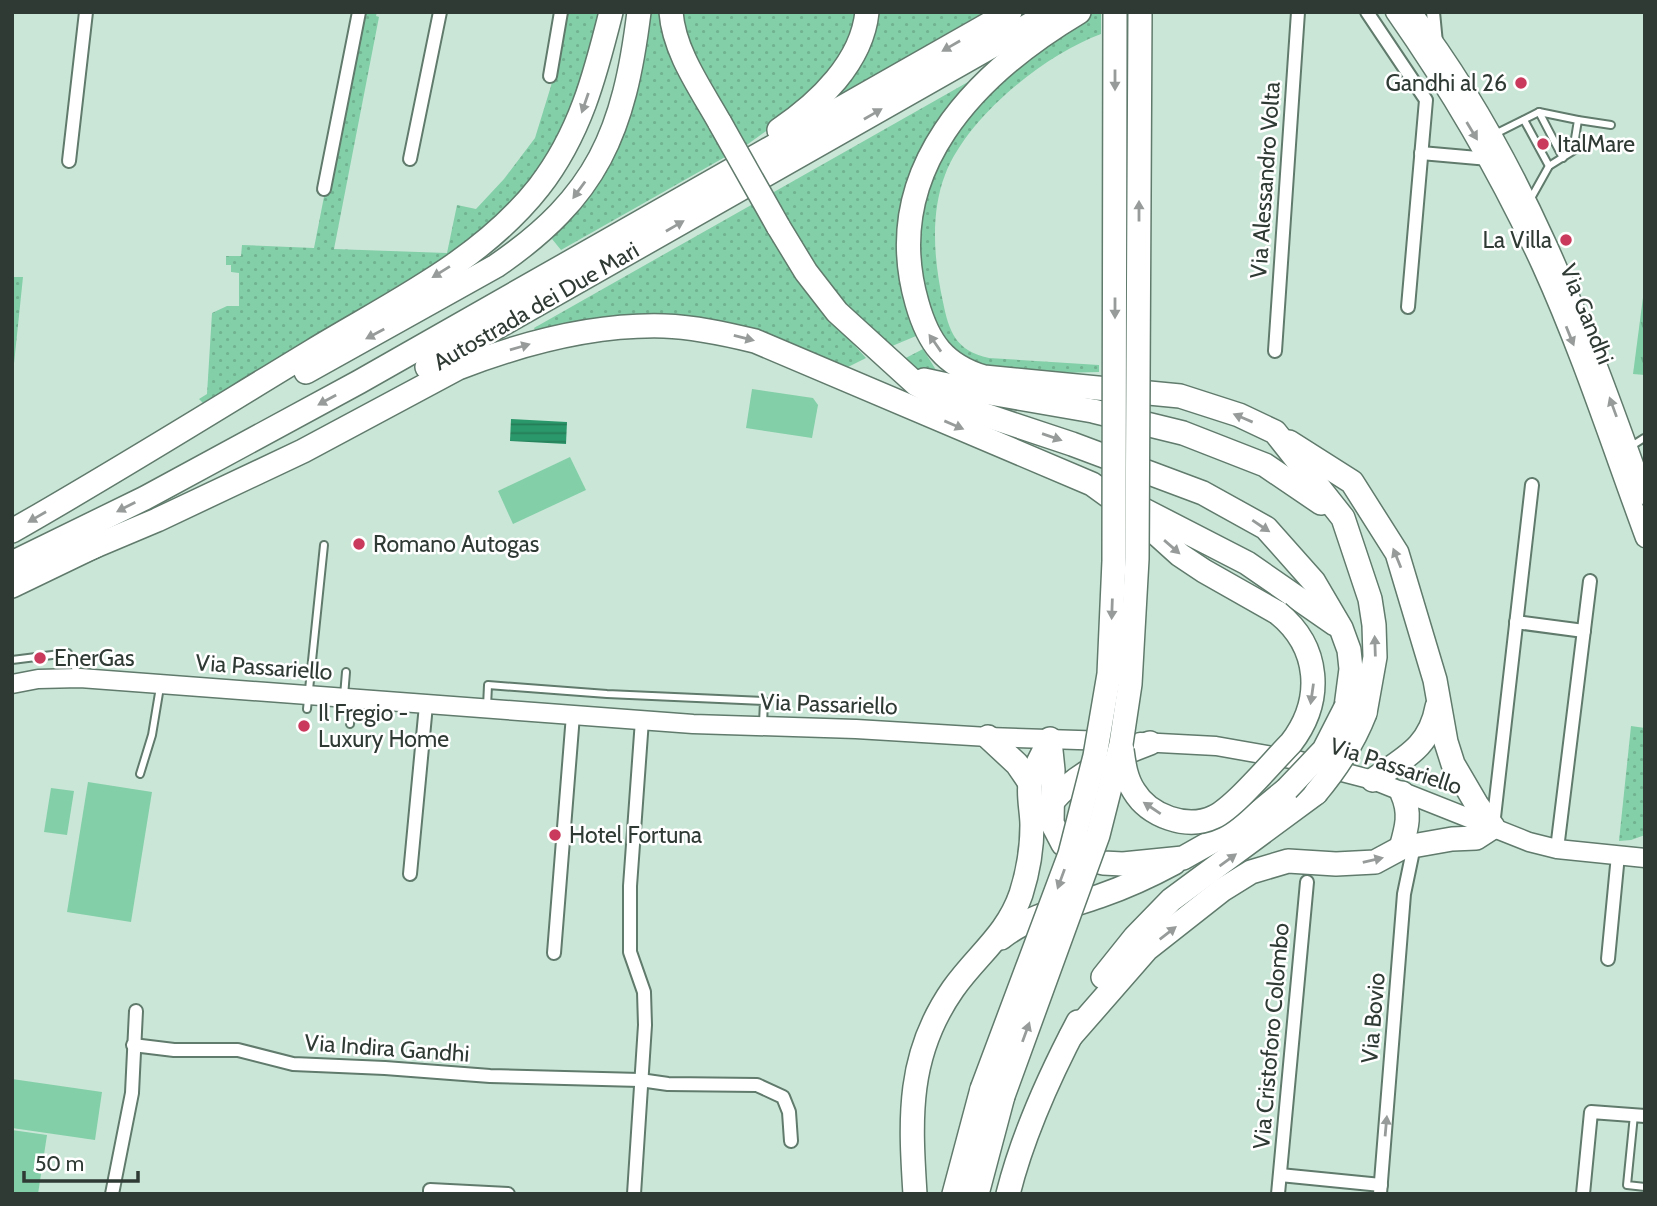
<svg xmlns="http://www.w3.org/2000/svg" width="1657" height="1206" font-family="Cabin,sans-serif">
  <defs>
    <pattern id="grass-dots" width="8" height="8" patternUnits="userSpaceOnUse" patternTransform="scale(1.75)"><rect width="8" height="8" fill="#83cfa8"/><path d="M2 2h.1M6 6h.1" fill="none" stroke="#71b291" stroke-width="1.8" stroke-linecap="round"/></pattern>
    <pattern id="park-tufts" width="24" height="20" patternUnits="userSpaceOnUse" patternTransform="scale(1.75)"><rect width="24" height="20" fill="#83cfa8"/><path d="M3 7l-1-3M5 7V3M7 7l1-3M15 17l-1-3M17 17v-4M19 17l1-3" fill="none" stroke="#71b291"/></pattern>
    <pattern id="water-rules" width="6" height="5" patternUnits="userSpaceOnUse" patternTransform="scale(1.75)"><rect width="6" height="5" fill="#2a986a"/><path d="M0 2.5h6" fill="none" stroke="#247d58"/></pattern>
  </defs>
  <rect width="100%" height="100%" fill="#cae6d7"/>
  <g fill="url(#grass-dots)">
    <path d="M360,12H377L376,16L379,17L334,249L447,253L457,205L476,209L504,179L535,138L551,86L566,12H602L586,75L555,151L494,225L449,255L203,403L199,399L207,394L212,313L227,306H239V273L231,272V265H226V256H241L242,245L314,248Z"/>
    <path d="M645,12H662L686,84L715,138L735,126L687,39L680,12H861L853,40L805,103L748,144L561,250L552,239L587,196Z"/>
    <path d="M872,12H984L842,94L839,89Z"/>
    <path d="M1094,12H1101V34C1044,55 967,117 945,175C930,214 934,261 943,302C949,332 956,351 989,358L1099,365V372L1011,374L985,373L937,339L914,260L926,177L978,100L1068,28Z"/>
    <path d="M968,82L971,84L929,142L909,315L916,336L885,349L768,230L806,292L866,358L844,369L761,335L536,332L534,328Z"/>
    <path d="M12,277H23L12,383Z"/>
    <path d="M923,349L936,370L945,380L922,375L900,361Z"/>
    <path d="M1631,726L1645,728V835L1631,840L1619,841Z"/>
  </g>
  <path fill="url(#park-tufts)" d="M1645,282V375L1633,374Z"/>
  <g fill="#83cfa8">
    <path d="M752,389L813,398L818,405L812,438L746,428Z"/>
    <path d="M570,457L586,490L513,524L498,491Z"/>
    <path d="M88,782L152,792L131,922L67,912Z"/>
    <path d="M51,788L74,791L67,835L44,832Z"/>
    <path d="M12,1079L102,1092L95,1140L12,1128Z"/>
    <path d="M12,1130L47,1135L38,1194H12Z"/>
  </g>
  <path fill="url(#water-rules)" d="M511,419L567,422L566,444L510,441Z"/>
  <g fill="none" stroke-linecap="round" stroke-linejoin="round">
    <g stroke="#607a6c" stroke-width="10">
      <g id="lane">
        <path d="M1539,112L1563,158"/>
        <path d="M1524,120L1549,166"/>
        <path d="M1578,120L1611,125"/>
        <path d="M1495,134L1539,112L1578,120L1573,151L1549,166L1530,200"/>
        <path d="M1630,447L1644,438"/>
        <path d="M12,660L68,653L79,676"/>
        <path d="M344,696L346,672"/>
        <path d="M487,707L488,685L607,694L764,701L763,724"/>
        <path d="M307,709L324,545"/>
        <path d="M350,724L352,700"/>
        <path d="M140,774L152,735L160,687"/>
        <path d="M1634,1115L1627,1185L1645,1187"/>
      </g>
    </g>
    <g stroke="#607a6c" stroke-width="16">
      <g id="street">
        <path d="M1367,12L1426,100L1408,307"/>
        <path d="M1433,12L1436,43"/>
        <path d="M550,76L561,12"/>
        <path d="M1421,153L1489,159"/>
        <path d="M410,159L440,12"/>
        <path d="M69,161L86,12"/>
        <path d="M324,189L359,12"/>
        <path d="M1275,351L1298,12"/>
        <path d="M1516,622L1584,631"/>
        <path d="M1493,826L1532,485"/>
        <path d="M1557,849L1590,581"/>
        <path d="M410,874L426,705"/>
        <path d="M554,953L573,715"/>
        <path d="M1608,959L1618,855"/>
        <path d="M133,1045L174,1050H238L293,1064L385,1068L490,1076L640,1080L668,1084L757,1085L783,1097L789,1112L791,1141"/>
        <path d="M1280,1175L1381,1185"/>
        <path d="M112,1194L132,1093L136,1011"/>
        <path d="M430,1194V1190L508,1194"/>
        <path d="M634,1194L645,1025L644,992L630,952V886L642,720"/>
        <path d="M1278,1194L1307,882"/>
        <path d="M1380,1194L1404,894L1414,846"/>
        <path d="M1583,1194L1591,1112L1645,1116"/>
      </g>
    </g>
    <g stroke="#607a6c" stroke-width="21">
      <g id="secondary">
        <path d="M1395,12C1451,92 1500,176 1541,265C1581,353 1611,446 1645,538"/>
        <path d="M1412,12C1522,156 1585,326 1645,495"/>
        <path d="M12,684L38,679L80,678L693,724L856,729L988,737L1109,741"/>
        <path d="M1140,742L1216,746L1296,760L1373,780L1529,842L1557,849L1645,858"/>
      </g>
    </g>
    <g stroke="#607a6c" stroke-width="26">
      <g id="highway">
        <path d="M671,12C674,52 701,89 720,123"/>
        <path d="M1079,12C975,74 879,171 917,303C928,342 944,365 984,377L1180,396L1239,415L1275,432L1343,518L1370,599L1374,625L1375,657L1365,713"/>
        <path d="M779,130C819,103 862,62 867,12"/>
        <path d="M778,226L806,272L837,312L916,384L955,405L1072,444L1203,493L1266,528L1314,582L1341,628L1349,650L1351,669L1346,707"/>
        <path d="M427,367L1052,12"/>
        <path d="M306,372L496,266C598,196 624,132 639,12"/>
        <path d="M924,380L961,388L1093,411L1183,433L1265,465L1321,503"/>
        <path d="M1142,509L1247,563L1335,624"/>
        <path d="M12,531C114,473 213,411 312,351C391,303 481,261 539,187C580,134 595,76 611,12"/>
        <path d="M81,552L157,520L303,451L458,368C523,343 594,324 664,326C695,327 726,334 755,341L1092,484L1139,518L1180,555L1204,571L1278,613"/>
        <path d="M12,563L145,498L359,382L1010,12"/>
        <path d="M12,586L95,546"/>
        <path d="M988,737L1017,764L1030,783"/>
        <path d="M1050,741L1053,770L1052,823L1063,844L1084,858L1103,863L1123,864L1183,858L1247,822L1287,789"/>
        <path d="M1373,780C1404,758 1430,747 1437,707"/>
        <path d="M1051,803C1077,772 1113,757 1150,743"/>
        <path d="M1401,848C1407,827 1411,813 1402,793"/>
        <path d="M1001,938C1030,915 1066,908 1100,896C1126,887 1150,876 1174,863"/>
        <path d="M1103,977L1135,937L1171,900L1316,793"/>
        <path d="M1071,1036L1147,949L1222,890L1251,872L1288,861L1336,864L1375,862L1401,848L1452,839L1476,838L1493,827L1477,805L1453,764L1446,742L1435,680L1397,553L1352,482L1289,442"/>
        <path d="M915,1194C910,1117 907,1055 953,989C977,955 1007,935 1021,894C1028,872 1032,848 1032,825C1032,812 1028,796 1030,783C1034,768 1044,752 1050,739"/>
        <path d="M954,1194L982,1089"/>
        <path d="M977,1194L1003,1096"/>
        <path d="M1008,1194C1023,1134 1049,1077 1078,1022"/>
      </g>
    </g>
    <use href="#lane" stroke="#fff" stroke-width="6"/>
    <use href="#street" stroke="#fff" stroke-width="12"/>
    <use href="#secondary" stroke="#fff" stroke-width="18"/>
    <use href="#highway" stroke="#fff" stroke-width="23"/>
    <g stroke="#607a6c" stroke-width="26" stroke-linecap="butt">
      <g id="highway-bridge">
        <path d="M720,123L778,226"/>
        <path d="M1122,750C1124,765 1126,779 1134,791C1149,816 1187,830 1214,817C1235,807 1273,761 1291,743C1324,700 1320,647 1278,613"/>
        <path d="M1287,789L1324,750L1346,707"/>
        <path d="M1316,793C1337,768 1353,744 1365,713"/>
        <path d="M982,1089L1070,854L1095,756L1109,674L1114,561L1115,12"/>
        <path d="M1003,1096L1098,835L1121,744L1130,684L1137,559L1140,12"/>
      </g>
    </g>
    <use href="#highway-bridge" stroke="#fff" stroke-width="23"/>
  </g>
  <defs><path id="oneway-solid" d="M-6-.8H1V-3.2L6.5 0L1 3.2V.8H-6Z" transform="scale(1.75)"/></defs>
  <g fill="#979c9a">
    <use href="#oneway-solid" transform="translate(951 46) rotate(150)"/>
    <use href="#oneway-solid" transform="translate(1115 80) rotate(90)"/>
    <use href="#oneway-solid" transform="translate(585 103) rotate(109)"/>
    <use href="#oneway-solid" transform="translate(873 114) rotate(-30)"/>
    <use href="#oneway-solid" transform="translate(1472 131) rotate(59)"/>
    <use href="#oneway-solid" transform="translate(579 190) rotate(126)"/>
    <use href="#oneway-solid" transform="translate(1139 211) rotate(-90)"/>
    <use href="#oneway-solid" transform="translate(675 226) rotate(-30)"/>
    <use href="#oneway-solid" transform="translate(441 272) rotate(148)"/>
    <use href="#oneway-solid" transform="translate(1115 308) rotate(90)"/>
    <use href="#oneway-solid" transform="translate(375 334) rotate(152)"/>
    <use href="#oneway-solid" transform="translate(1570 336) rotate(68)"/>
    <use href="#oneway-solid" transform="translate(744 338) rotate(14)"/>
    <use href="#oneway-solid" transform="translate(935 343) rotate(-125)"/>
    <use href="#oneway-solid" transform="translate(520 347) rotate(-16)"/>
    <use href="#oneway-solid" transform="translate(327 400) rotate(151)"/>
    <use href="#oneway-solid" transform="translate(1613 407) rotate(-110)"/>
    <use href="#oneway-solid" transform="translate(1243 418) rotate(-157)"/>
    <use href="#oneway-solid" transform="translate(954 425) rotate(23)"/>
    <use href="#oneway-solid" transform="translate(1052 437) rotate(19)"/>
    <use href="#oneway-solid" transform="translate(126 507) rotate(153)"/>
    <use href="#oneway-solid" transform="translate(37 517) rotate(150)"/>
    <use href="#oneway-solid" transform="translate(1261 526) rotate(34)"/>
    <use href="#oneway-solid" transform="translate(1172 547) rotate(41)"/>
    <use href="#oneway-solid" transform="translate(1397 558) rotate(-112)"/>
    <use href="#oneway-solid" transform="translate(1112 609) rotate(92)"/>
    <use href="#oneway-solid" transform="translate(1375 646) rotate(-92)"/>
    <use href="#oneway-solid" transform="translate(1312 694) rotate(98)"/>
    <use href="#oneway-solid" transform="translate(1152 808) rotate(-146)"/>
    <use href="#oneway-solid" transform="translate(1228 860) rotate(-36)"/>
    <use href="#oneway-solid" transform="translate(1373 860) rotate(-13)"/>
    <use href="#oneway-solid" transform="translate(1061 879) rotate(110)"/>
    <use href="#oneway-solid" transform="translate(1168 933) rotate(-38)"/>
    <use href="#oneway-solid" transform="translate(1026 1032) rotate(-70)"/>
    <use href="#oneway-solid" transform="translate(1386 1126) rotate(-85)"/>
  </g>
  <g fill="#c93a5c" stroke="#fff" stroke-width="2.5">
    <circle cx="1521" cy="83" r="7"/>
    <circle cx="1543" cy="144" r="7"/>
    <circle cx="1566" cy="240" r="7"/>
    <circle cx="359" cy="544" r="7"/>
    <circle cx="40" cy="658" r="7"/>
    <circle cx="304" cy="726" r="7"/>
    <circle cx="555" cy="835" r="7"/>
  </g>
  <g text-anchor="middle" stroke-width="5" stroke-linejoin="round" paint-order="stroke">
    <g font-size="23" fill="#2f3a34" stroke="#fff" text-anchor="start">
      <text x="1507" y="91" text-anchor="end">Gandhi al 26</text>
      <text x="1557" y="152">ItalMare</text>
      <text x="1552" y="248" text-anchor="end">La Villa</text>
      <text x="373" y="552">Romano Autogas</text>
      <text x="54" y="666">EnerGas</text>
      <text x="318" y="721">Il Fregio -<tspan x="318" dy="26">Luxury Home</tspan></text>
      <text x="569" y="843">Hotel Fortuna</text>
    </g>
    <g font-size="23" fill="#2f3a34" stroke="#fff">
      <text transform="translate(1265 180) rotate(-86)" y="8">Via Alessandro Volta</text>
      <text transform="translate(536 306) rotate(-30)" y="8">Autostrada dei Due Mari</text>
      <text transform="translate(1587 314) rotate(68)" y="8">Via Gandhi</text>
      <text transform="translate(264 667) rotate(4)" y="8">Via Passariello</text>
      <text transform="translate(829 704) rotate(2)" y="8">Via Passariello</text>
      <text transform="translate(1396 766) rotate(18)" y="8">Via Passariello</text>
      <text transform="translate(1373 1018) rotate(-85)" y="8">Via Bovio</text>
      <text transform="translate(1271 1036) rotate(-85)" y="8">Via Cristoforo Colombo</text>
      <text transform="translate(387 1048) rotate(4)" y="8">Via Indira Gandhi</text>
    </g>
  </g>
  <rect width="1657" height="1206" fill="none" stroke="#2f3a34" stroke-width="28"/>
  <path d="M24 1171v10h114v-10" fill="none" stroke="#2f3a34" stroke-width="3.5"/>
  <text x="35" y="1171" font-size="21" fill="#2f3a34" stroke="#ffffff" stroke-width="5" paint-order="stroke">50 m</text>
</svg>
